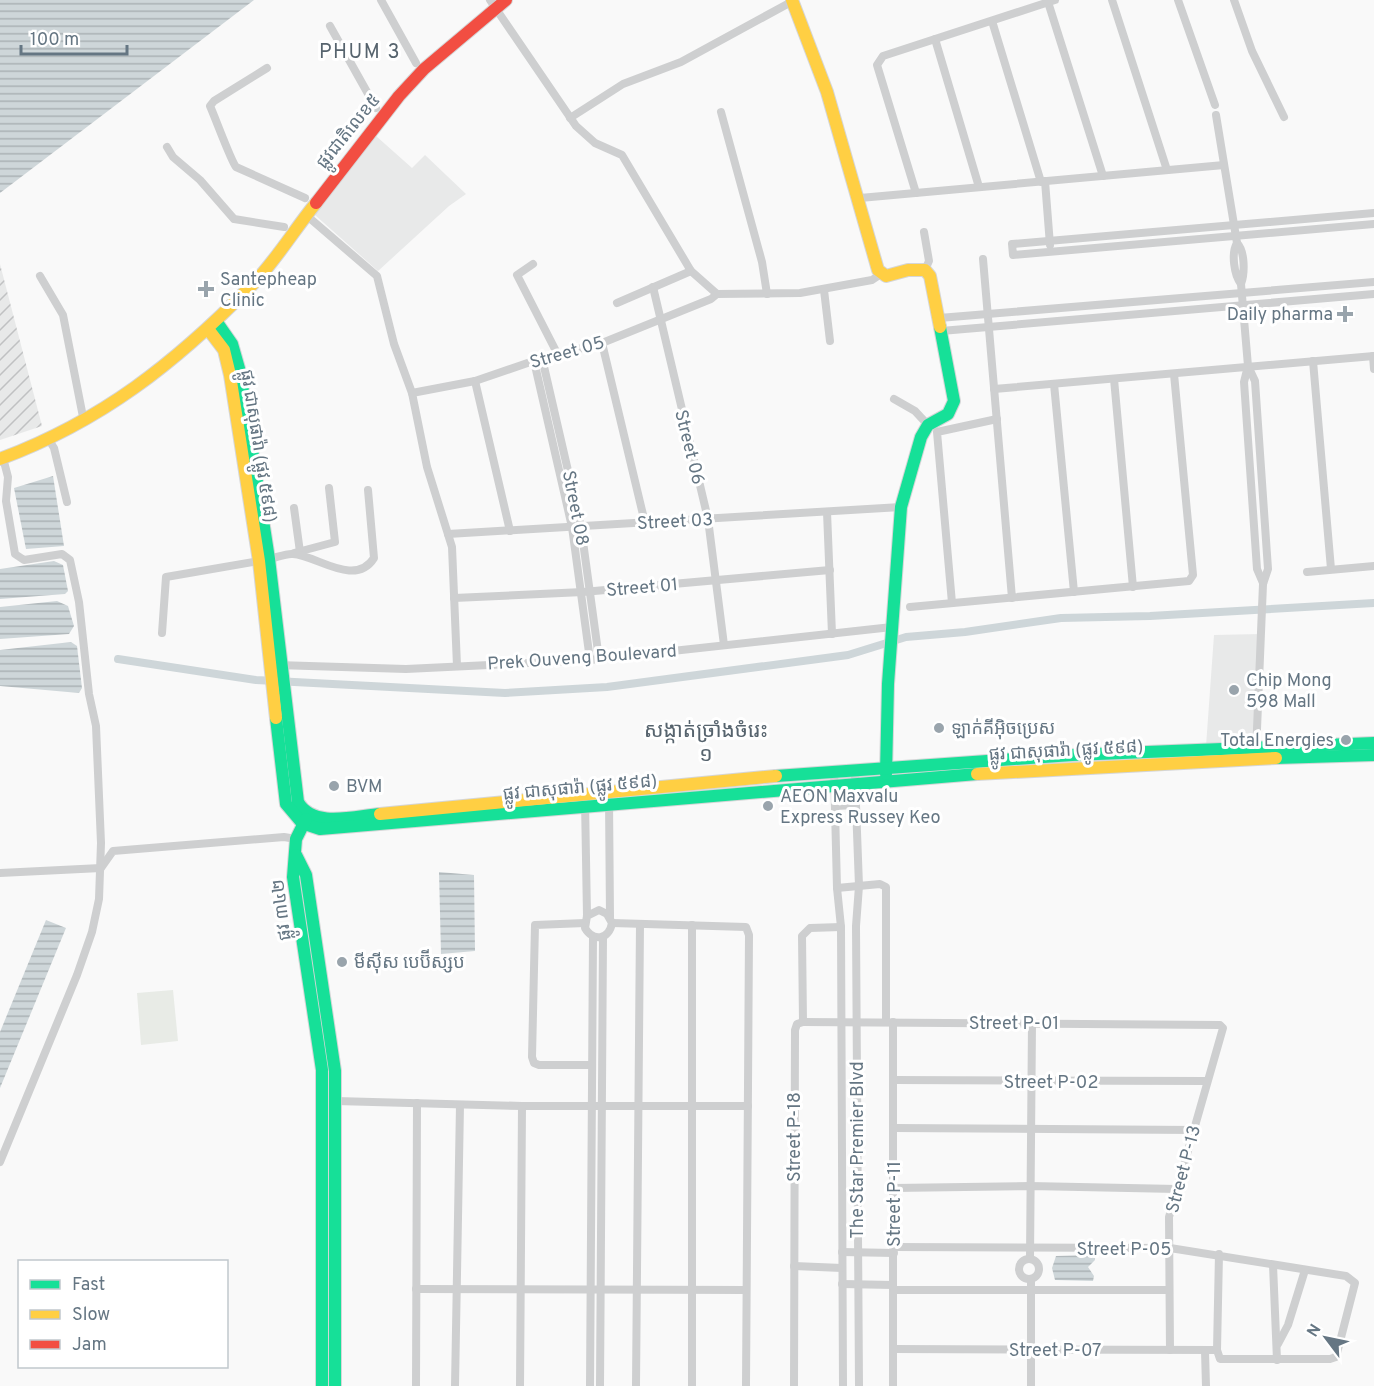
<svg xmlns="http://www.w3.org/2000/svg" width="1374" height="1386" font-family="Overpass,'Noto Sans Khmer',sans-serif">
  <defs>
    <pattern id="industrial-furrows" width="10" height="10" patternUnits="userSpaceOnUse" patternTransform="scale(1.5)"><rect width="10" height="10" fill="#e8e9e9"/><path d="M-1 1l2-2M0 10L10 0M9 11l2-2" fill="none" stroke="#c0c1c2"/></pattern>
    <pattern id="water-rules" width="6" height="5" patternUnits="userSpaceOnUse" patternTransform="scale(1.5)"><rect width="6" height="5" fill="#ced6d9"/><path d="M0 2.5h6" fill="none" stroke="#abb2b5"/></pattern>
  </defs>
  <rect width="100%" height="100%" fill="#f9f9f9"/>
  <g fill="#e8e9e9">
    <path d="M376,136L412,168L425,155L466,194L449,206L378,271L315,215Z"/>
    <path d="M1261,634L1255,745L1206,746L1214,635Z"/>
  </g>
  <path fill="url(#industrial-furrows)" d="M0,264L42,426L0,440Z"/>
  <path fill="#e8ebe6" d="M173,990L178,1041L141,1045L137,993Z"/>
  <g fill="url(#water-rules)">
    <path d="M0,0H254L0,193Z"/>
    <path d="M53,476L64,546L26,549L14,488Z"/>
    <path d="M54,561L63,565L68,591L65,594L0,599V569Z"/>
    <path d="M57,601L68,606L74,626L69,634L0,639V607Z"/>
    <path d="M71,642L77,646L82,688L79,693L0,686V650Z"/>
    <path d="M439,872L474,875L475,951L441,954Z"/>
    <path d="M46,920L66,928L0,1088V1032Z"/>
    <path d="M1095,1255V1260L1088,1267L1094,1276L1093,1281L1055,1280L1052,1268L1056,1256Z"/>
  </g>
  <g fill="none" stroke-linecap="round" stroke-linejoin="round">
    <path stroke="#ced6d9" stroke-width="8" d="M118,659L256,680L505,693L607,687L848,655L906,637L965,632L1061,618L1150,616L1374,603"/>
    <g stroke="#d5d6d7" stroke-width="14">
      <g id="fast">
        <path d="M216,321L232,344L240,372L269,559L298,802C313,829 355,816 380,814"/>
        <path d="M276,718L286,804L302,823L320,829L977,774"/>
        <path d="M1276,758L1374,755"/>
        <path d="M886,774L888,684L901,507L921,437L928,425L948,414L954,401L940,327"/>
        <path d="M776,776L1072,755L1374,743"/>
        <path d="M306,819L296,839L293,877L322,1070V1386"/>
        <path d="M296,855L306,875L335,1071V1386"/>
      </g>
    </g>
    <g stroke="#d5d6d7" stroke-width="14">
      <g id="slow">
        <path d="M792,0L827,92L878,270L886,276L908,270H925L930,276L940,327"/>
        <path d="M208,329L224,350L230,375L259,561L276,718"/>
        <path d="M0,459C102,421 175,363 251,286C275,262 294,230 316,203"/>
        <path d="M977,774L1276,758"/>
        <path d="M380,814L776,776"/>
      </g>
    </g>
    <g stroke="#d5d6d7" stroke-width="14">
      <path id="jam" d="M316,203L399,96L424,69L506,0"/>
    </g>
    <g stroke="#cecfd0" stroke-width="8">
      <path d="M381,0L416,63"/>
      <path d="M490,0L576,126L595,143L622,155L691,271L717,294L800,293L872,280L881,274"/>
      <path d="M1112,0L1167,170"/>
      <path d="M1178,0L1215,105"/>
      <path d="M1234,0L1252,51L1284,117"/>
      <path d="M1048,2L1103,176"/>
      <path d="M992,21L1041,182"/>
      <path d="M330,26L376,108"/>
      <path d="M935,39L979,187"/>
      <path d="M267,68L214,101L210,106C215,117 231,161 236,167L305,198"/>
      <path d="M721,112L762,262L767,294"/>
      <path d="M1216,115L1237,243"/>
      <path d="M570,118L623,84L681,62L793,1"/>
      <path d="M167,147L173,157L200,180L234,219L284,227"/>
      <path d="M1045,181L1050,245"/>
      <path d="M916,193L877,65L883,56L1055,0"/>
      <path d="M860,198L1224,165"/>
      <path d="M1374,213L1012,244L1013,255L1374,224"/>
      <path d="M306,215L377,276L394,344L412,393L427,467L452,547L457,666"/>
      <path d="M924,232L929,261L925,270"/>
      <path d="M1237,243C1245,251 1245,273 1241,284C1234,275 1231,253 1237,243Z"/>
      <path d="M983,259L1012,598"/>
      <path d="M533,264L517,275L558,355"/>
      <path d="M40,276L63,315L84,422"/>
      <path d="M1241,284L1248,366L1255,381L1268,569L1263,584L1256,753"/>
      <path d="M653,287L708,519L724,645"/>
      <path d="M824,290L830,341"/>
      <path d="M617,303L691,271"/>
      <path d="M939,318L1374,282"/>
      <path d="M941,331L1374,294"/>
      <path d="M602,343L645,523"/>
      <path d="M1373,356L1374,369"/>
      <path d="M542,358L581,527L599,659"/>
      <path d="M534,361L572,527L590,660"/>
      <path d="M1313,361L1331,569"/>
      <path d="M1248,366L1244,382L1257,569L1263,583"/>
      <path d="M1114,379L1133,587"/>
      <path d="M475,381L510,531"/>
      <path d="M1054,384L1074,592"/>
      <path d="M994,389L1374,356"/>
      <path d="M412,393L475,381L542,358L602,343L711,299L717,294"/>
      <path d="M894,399L915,411L928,425"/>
      <path d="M49,440L54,448L67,502"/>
      <path d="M294,508L300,552"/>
      <path d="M827,512L832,634"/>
      <path d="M448,534L901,507"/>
      <path d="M294,553L335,542L329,488"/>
      <path d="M269,559C276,558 286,553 293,554C316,555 355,588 374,558L368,490"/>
      <path d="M1307,572L1374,566"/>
      <path d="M454,598L583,592L830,570"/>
      <path d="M952,603L937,432L997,419"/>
      <path d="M910,607L1189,581L1193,575L1174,374"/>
      <path d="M162,633L166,577L259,561"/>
      <path d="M277,665L406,669L590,660L892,627"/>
      <path d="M834,770L837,888L841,927L843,1386"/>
      <path d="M855,778L859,886L856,926L859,1386"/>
      <path d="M609,800L610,917"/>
      <path d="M585,801L587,916L585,928C593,942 609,940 612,923L607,914L599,910L587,916"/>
      <path d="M835,806L856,805"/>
      <path d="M0,873L101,868L113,851L284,837L296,839"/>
      <path d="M837,888L880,884L886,887V1022"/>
      <path d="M585,923L535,925L532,1057L534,1063L539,1065H592"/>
      <path d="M612,923L746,927L749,935L746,1386"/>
      <path d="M803,1022L1220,1025L1223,1028L1169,1217L1170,1350"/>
      <path d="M803,1022L802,936L810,928L841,927"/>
      <path d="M893,1022V1386"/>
      <path d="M894,1080L1207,1081"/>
      <path d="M336,1101L522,1106H748"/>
      <path d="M894,1128L1194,1130"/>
      <path d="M0,1162L77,975L92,932L99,899L101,843L96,726L89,694L79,602L70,560L62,554L24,560L15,554L6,501L8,477L3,458"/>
      <path d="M894,1188L1030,1186L1177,1189"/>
      <path d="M893,1247L1170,1248L1346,1276L1355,1283L1336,1357L1330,1359H1220L1217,1350L1219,1254"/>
      <path d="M842,1252L894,1253"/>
      <path d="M1030,1258L1032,1023"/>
      <circle cx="1029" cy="1269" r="10"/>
      <path d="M1273,1265L1277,1360"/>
      <path d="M794,1266L842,1268"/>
      <path d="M842,1284L893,1285"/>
      <path d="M416,1289L746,1290"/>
      <path d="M894,1290H1169"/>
      <path d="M1278,1344L1288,1325L1305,1270"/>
      <path d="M893,1349L1217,1350"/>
      <path d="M1205,1351L1206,1386"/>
      <path d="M416,1386L417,1103"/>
      <path d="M455,1386L460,1105"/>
      <path d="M520,1386L522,1106"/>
      <path d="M590,1386L593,937"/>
      <path d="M600,1386L603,937"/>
      <path d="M636,1386L640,924"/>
      <path d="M692,1386V925"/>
      <path d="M794,1386L795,1030L797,1024L803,1022"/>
      <path d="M1031,1386V1279"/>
    </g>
    <use href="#fast" stroke="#16e098" stroke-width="12"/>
    <use href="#slow" stroke="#ffcf43" stroke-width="12"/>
    <use href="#jam" stroke="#f24e42" stroke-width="12"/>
  </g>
  <g fill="#99a4ac" stroke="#fff" stroke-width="2">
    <path d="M203 280h6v6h6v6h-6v6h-6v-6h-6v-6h6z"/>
    <path d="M1342 305h6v6h6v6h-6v6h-6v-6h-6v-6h6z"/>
    <circle cx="1234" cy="690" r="6"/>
    <circle cx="939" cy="728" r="6"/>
    <circle cx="1346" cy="740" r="6"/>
    <circle cx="334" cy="786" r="6"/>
    <circle cx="768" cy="806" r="6"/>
    <circle cx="342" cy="962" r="6"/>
  </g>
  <g text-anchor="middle" stroke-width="6" stroke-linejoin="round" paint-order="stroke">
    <g font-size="18" fill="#657683" stroke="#fff">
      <text transform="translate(348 131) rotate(-51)" y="6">ផ្លូវជាតិលេខ៥</text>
      <text transform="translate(567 352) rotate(-16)" y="6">Street 05</text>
      <text transform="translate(259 446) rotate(81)" y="6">ផ្លូវ ជាសុផារ៉ា (ផ្លូវ ៥៩៨)</text>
      <text transform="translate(690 447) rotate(76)" y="6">Street 06</text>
      <text transform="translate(576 508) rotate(79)" y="6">Street 08</text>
      <text transform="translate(675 521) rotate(-3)" y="6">Street 03</text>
      <text transform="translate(642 587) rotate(-5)" y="6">Street 01</text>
      <text transform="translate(582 657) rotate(-4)" y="6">Prek Ouveng Boulevard</text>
      <text transform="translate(1066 750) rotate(-3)" y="6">ផ្លូវ ជាសុផារ៉ា (ផ្លូវ ៥៩៨)</text>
      <text transform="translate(580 787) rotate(-5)" y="6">ផ្លូវ ជាសុផារ៉ា (ផ្លូវ ៥៩៨)</text>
      <text transform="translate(281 910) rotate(-97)" y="6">ផ្លូវ ៣៤២</text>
      <text x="1014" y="1029">Street P-01</text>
      <text x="1051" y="1088">Street P-02</text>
      <text transform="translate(794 1137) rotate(-90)" y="6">Street P-18</text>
      <text transform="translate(857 1150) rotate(-90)" y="6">The Star Premier Blvd</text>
      <text transform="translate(1183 1169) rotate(-75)" y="6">Street P-13</text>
      <text transform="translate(894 1204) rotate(-90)" y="6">Street P-11</text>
      <text x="1124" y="1255">Street P-05</text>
      <text x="1055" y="1356">Street P-07</text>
    </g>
    <g font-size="18" fill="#657683" stroke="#fff" text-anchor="start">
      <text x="220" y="285">Santepheap<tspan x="220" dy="21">Clinic</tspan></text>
      <text x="1333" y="320" text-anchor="end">Daily pharma</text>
      <text x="1246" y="686">Chip Mong<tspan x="1246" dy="21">598 Mall</tspan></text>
      <text x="951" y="734">ឡាក់គីអ៊ិចប្រេស</text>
      <text x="1334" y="746" text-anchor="end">Total Energies</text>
      <text x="346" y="792">BVM</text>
      <text x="780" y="802">AEON Maxvalu<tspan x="780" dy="21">Express Russey Keo</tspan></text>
      <text x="354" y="968">មីសុីស បេប៊ីស្សប</text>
    </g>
    <g font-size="20" letter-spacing="1.5" fill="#57646e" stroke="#fff">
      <text x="360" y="58">PHUM 3</text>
    </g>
    <g font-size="21" fill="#57646e" stroke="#fff">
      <text x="706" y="737">សង្កាត់ច្រាំងចំរេះ<tspan x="706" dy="24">១</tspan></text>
    </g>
  </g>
  <rect x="18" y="1260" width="210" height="108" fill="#ffffff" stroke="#c1c8cd" stroke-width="1.5"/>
  <rect x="30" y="1280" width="30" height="9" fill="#16e098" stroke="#c1c8cd" stroke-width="1.5"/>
  <text x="72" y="1290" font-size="18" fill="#657683">Fast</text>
  <rect x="30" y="1310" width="30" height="9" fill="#ffcf43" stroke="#c1c8cd" stroke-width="1.5"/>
  <text x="72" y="1320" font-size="18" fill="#657683">Slow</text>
  <rect x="30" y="1340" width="30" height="9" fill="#f24e42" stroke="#c1c8cd" stroke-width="1.5"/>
  <text x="72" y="1350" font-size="18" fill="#657683">Jam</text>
  <g transform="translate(1326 1338) rotate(302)" stroke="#ffffff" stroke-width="4.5" paint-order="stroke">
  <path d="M0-4.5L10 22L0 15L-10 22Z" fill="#657683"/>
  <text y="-9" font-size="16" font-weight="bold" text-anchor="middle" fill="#657683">N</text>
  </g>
  <path d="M21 45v9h106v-9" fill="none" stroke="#657683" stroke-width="3"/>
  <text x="30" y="45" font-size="18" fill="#657683" stroke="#ffffff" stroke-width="4.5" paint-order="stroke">100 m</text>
</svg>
